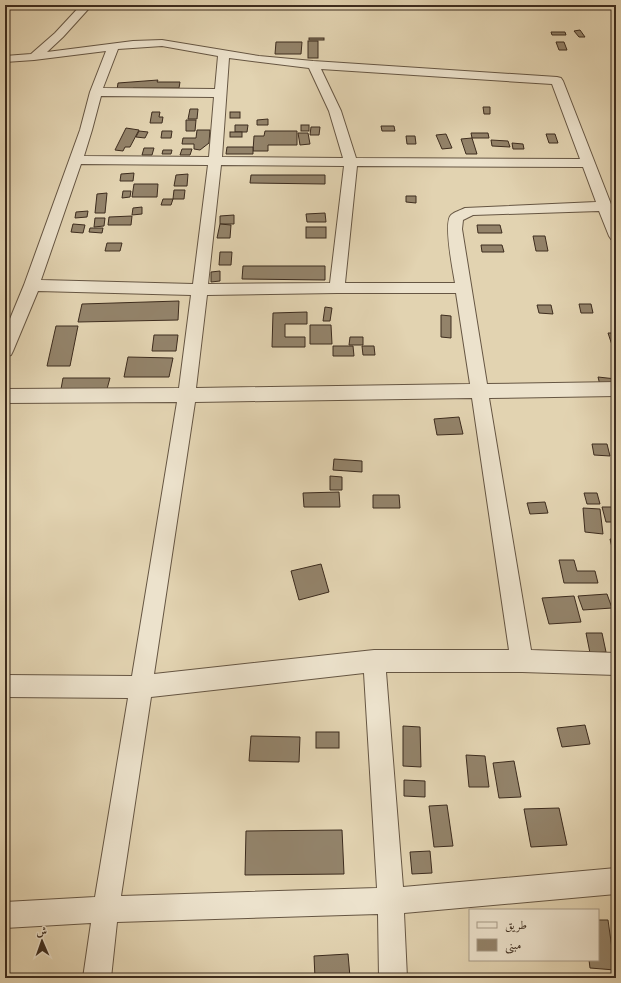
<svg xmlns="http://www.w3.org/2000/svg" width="621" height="983" font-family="'IM FELL Great Primer',Amiri,serif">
  <rect width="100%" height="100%" fill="#e2d3b1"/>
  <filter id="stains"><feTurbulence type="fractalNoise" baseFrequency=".005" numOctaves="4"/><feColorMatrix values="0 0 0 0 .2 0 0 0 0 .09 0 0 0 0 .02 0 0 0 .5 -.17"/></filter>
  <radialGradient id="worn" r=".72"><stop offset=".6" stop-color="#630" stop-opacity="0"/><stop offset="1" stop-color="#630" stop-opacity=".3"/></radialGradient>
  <g fill="#93836a" stroke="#3d2c1e">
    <path d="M580,30L585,37H579L574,31Z"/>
    <path d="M551,32H565L566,35H552Z"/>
    <rect x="309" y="38" width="15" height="2"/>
    <rect x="308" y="41" width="10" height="17"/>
    <path d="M276,42H302L301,54H275Z"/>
    <path d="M556,42H564L567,50H559Z"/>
    <path d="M158,80L157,82H180L179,88H133V90H117L118,83Z"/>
    <path d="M483,107H490V114H484Z"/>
    <path d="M190,109H198L197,119H188Z"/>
    <path d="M152,112H160L159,117H163L162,123H150Z"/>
    <rect x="230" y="112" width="10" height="6"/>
    <path d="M268,119V125H257V120Z"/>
    <path d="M186,120H196L195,131H186Z"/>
    <path d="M235,125H248L247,132H235Z"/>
    <rect x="301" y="125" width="8" height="6"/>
    <path d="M381,126H394L395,131H382Z"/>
    <path d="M311,127H320L319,135H310Z"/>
    <path d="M126,128L139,130L130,147H125L123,151L115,150Z"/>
    <path d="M197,130H210L209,143L200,150L194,149V144H182L183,138H196Z"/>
    <path d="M139,131L148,132L145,138L136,137Z"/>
    <path d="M162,131H172L171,138H161Z"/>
    <path d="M265,131H297V145H268V151H253L254,136H264Z"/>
    <rect x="230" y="132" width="12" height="5"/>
    <path d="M298,133H308L310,144L300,145Z"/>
    <path d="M471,133H488L489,138H472Z"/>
    <path d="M446,134L452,148L442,149L436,135Z"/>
    <path d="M546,134H555L558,143H549Z"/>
    <path d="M406,136H415L416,144H407Z"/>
    <path d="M472,138L477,154H466L461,139Z"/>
    <path d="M491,140L508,141L510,147L492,146Z"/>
    <path d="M512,143L523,144L524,149H513Z"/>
    <path d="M227,147H253V154H226Z"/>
    <path d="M144,148H154L152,155H142Z"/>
    <path d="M182,149H192L190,155H180Z"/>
    <path d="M163,150H172L171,154H162Z"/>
    <path d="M134,173L133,181H120L121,174Z"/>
    <path d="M188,174L187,186H174L176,175Z"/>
    <path d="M251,175H325V184L250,183Z"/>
    <path d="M134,184H158L157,197H132Z"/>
    <path d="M174,190H185L184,199H173Z"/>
    <path d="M123,191H131L130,197L122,198Z"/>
    <path d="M107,193L105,213H95L97,194Z"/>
    <path d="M406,196H416V203L406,202Z"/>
    <path d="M163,199H173L171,205H161Z"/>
    <path d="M142,207V214L132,215L133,208Z"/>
    <path d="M88,211L87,217L75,218L76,212Z"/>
    <path d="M325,213L326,222H307L306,214Z"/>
    <path d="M234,215V224H220V216Z"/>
    <path d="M132,216L131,225H108L109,217Z"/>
    <path d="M95,218H105L104,226L94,227Z"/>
    <path d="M73,224L85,225L83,233L71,232Z"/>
    <path d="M220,224L231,225L230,238H217Z"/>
    <path d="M477,225H500L502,233H478Z"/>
    <rect x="306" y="227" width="20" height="11"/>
    <path d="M90,228H103L102,233L89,232Z"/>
    <path d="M533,236H545L548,251H536Z"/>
    <path d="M107,243H122L120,251H105Z"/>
    <path d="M481,245H502L504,252H482Z"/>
    <path d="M220,252H232L231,265H219Z"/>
    <path d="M243,266H325V280L242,279Z"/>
    <path d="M220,271V281L211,282V272Z"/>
    <path d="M179,301L178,320L78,322L82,304Z"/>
    <path d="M579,304H591L593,313H581Z"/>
    <path d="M537,305H551L553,314L539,313Z"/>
    <path d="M325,307L332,308L330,321H323Z"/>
    <path d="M307,312V324H285V337H305V347H272L273,313Z"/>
    <path d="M441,315L451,316V338L441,337Z"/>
    <path d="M310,325H331L332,344H310Z"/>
    <path d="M56,326H78L70,366H47Z"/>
    <path d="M608,333H616V345H612Z"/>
    <path d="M154,335H178L176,351H152Z"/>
    <path d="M350,337H363V345H349Z"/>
    <path d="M333,346H353L354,356H333Z"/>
    <path d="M362,346H374L375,355H363Z"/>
    <path d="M128,357L173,358L169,377H124Z"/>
    <path d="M598,377L616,379V386L600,385Z"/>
    <path d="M63,378H110L107,389H61Z"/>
    <path d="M459,417L463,434L437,435L434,419Z"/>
    <path d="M592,444H607L610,456L594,455Z"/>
    <path d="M334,459L362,461V472L333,470Z"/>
    <path d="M330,476L342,477V490H330Z"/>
    <path d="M339,492L340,507H304L303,493Z"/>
    <path d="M584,493H597L600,504H587Z"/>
    <path d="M373,495H399L400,508H373Z"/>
    <path d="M545,502L548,513L530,514L527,503Z"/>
    <path d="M602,507H616V522H606Z"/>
    <path d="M583,508L600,509L603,534L585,532Z"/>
    <path d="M610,539H616V556H614Z"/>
    <path d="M559,560H574L577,571H595L598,583H564Z"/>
    <path d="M321,564L329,592L299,600L291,571Z"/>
    <path d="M607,594L612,608L583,610L578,596Z"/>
    <path d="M574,596L581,622L549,624L542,598Z"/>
    <path d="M586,633H602L606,652L590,653Z"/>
    <path d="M585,725L590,744L562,747L557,728Z"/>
    <path d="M403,726L420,727L421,767L403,766Z"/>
    <rect x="316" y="732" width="23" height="16"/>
    <path d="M251,736L300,737L299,762L249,761Z"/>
    <path d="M466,755L485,756L489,787H469Z"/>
    <path d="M514,761L521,797L499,798L493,763Z"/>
    <path d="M404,780L425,781V797L404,796Z"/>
    <path d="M447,805L453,846L434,847L429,806Z"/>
    <path d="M559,808L567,845L531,847L524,809Z"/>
    <path d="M342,830L344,874L245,875L246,831Z"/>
    <path d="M430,851L432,873L412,874L410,852Z"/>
    <path d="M598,920H608L615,970L590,968L589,960H598Z"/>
    <path d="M348,954L350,977L315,978L314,956Z"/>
  </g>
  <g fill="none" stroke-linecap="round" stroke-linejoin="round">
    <g stroke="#665643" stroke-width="2">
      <path id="minor" d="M81,5H92L63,37L47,52L133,41L162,40L259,56L313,61L557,77L561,78L563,81L616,217V241L611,239L609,236L599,211L473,215L463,220L462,229L487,384L616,382V396L489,398L531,650L616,653V675L522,672H386L403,887L616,868V894L404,913L407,978H379L378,914L117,922L111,978H83L91,923L5,928V902L95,897L128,698L5,697V675L132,676L177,402L5,403V389L179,388L191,295L38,291L13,351L11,355L5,357V331L24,285L80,130L90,92L106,51L34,60L5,62V56L31,54L55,33ZM162,46L218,56L215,89L103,88L118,49ZM229,58L309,68L329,111L343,158L222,157ZM321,69L552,84L580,159L356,158L341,111ZM101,96L214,97L209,157L84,156L92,130ZM81,164L208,165L193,284L41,280ZM221,165L344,166L330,283L208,284ZM357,166L583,167L596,202L465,208C461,210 454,212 451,215C443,222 453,271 455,283H345ZM337,293H456L470,384L196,388L207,295ZM472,398L509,650H374L154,674L195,402ZM364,673L377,888L121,896L151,697Z"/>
    </g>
    <use href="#minor" fill="#ece2cc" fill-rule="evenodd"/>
  </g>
  <rect width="621" height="983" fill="none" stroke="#e2d3b1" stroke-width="20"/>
  <rect x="6" y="6" width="609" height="971" fill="none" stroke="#3d2c1e" stroke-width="2"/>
  <rect x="10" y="10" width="601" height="963" fill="none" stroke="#3d2c1e"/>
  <rect x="469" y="909" width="130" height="52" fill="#ece2cc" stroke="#a69986"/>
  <rect x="477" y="922" width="20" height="6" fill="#ece2cc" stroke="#a69986"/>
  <text x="505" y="929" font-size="12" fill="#3d2c1e">طريق</text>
  <rect x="477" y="939" width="20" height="12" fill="#93836a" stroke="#a69986"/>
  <text x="505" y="949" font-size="12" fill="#3d2c1e">مبنى</text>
  <g transform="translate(42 941) rotate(358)" stroke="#ece2cc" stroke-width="3" paint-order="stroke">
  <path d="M0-3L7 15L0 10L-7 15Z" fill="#3d2c1e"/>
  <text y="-6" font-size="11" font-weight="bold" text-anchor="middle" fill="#3d2c1e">ش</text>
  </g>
  <rect width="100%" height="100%" filter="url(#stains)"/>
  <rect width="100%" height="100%" fill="url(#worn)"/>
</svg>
